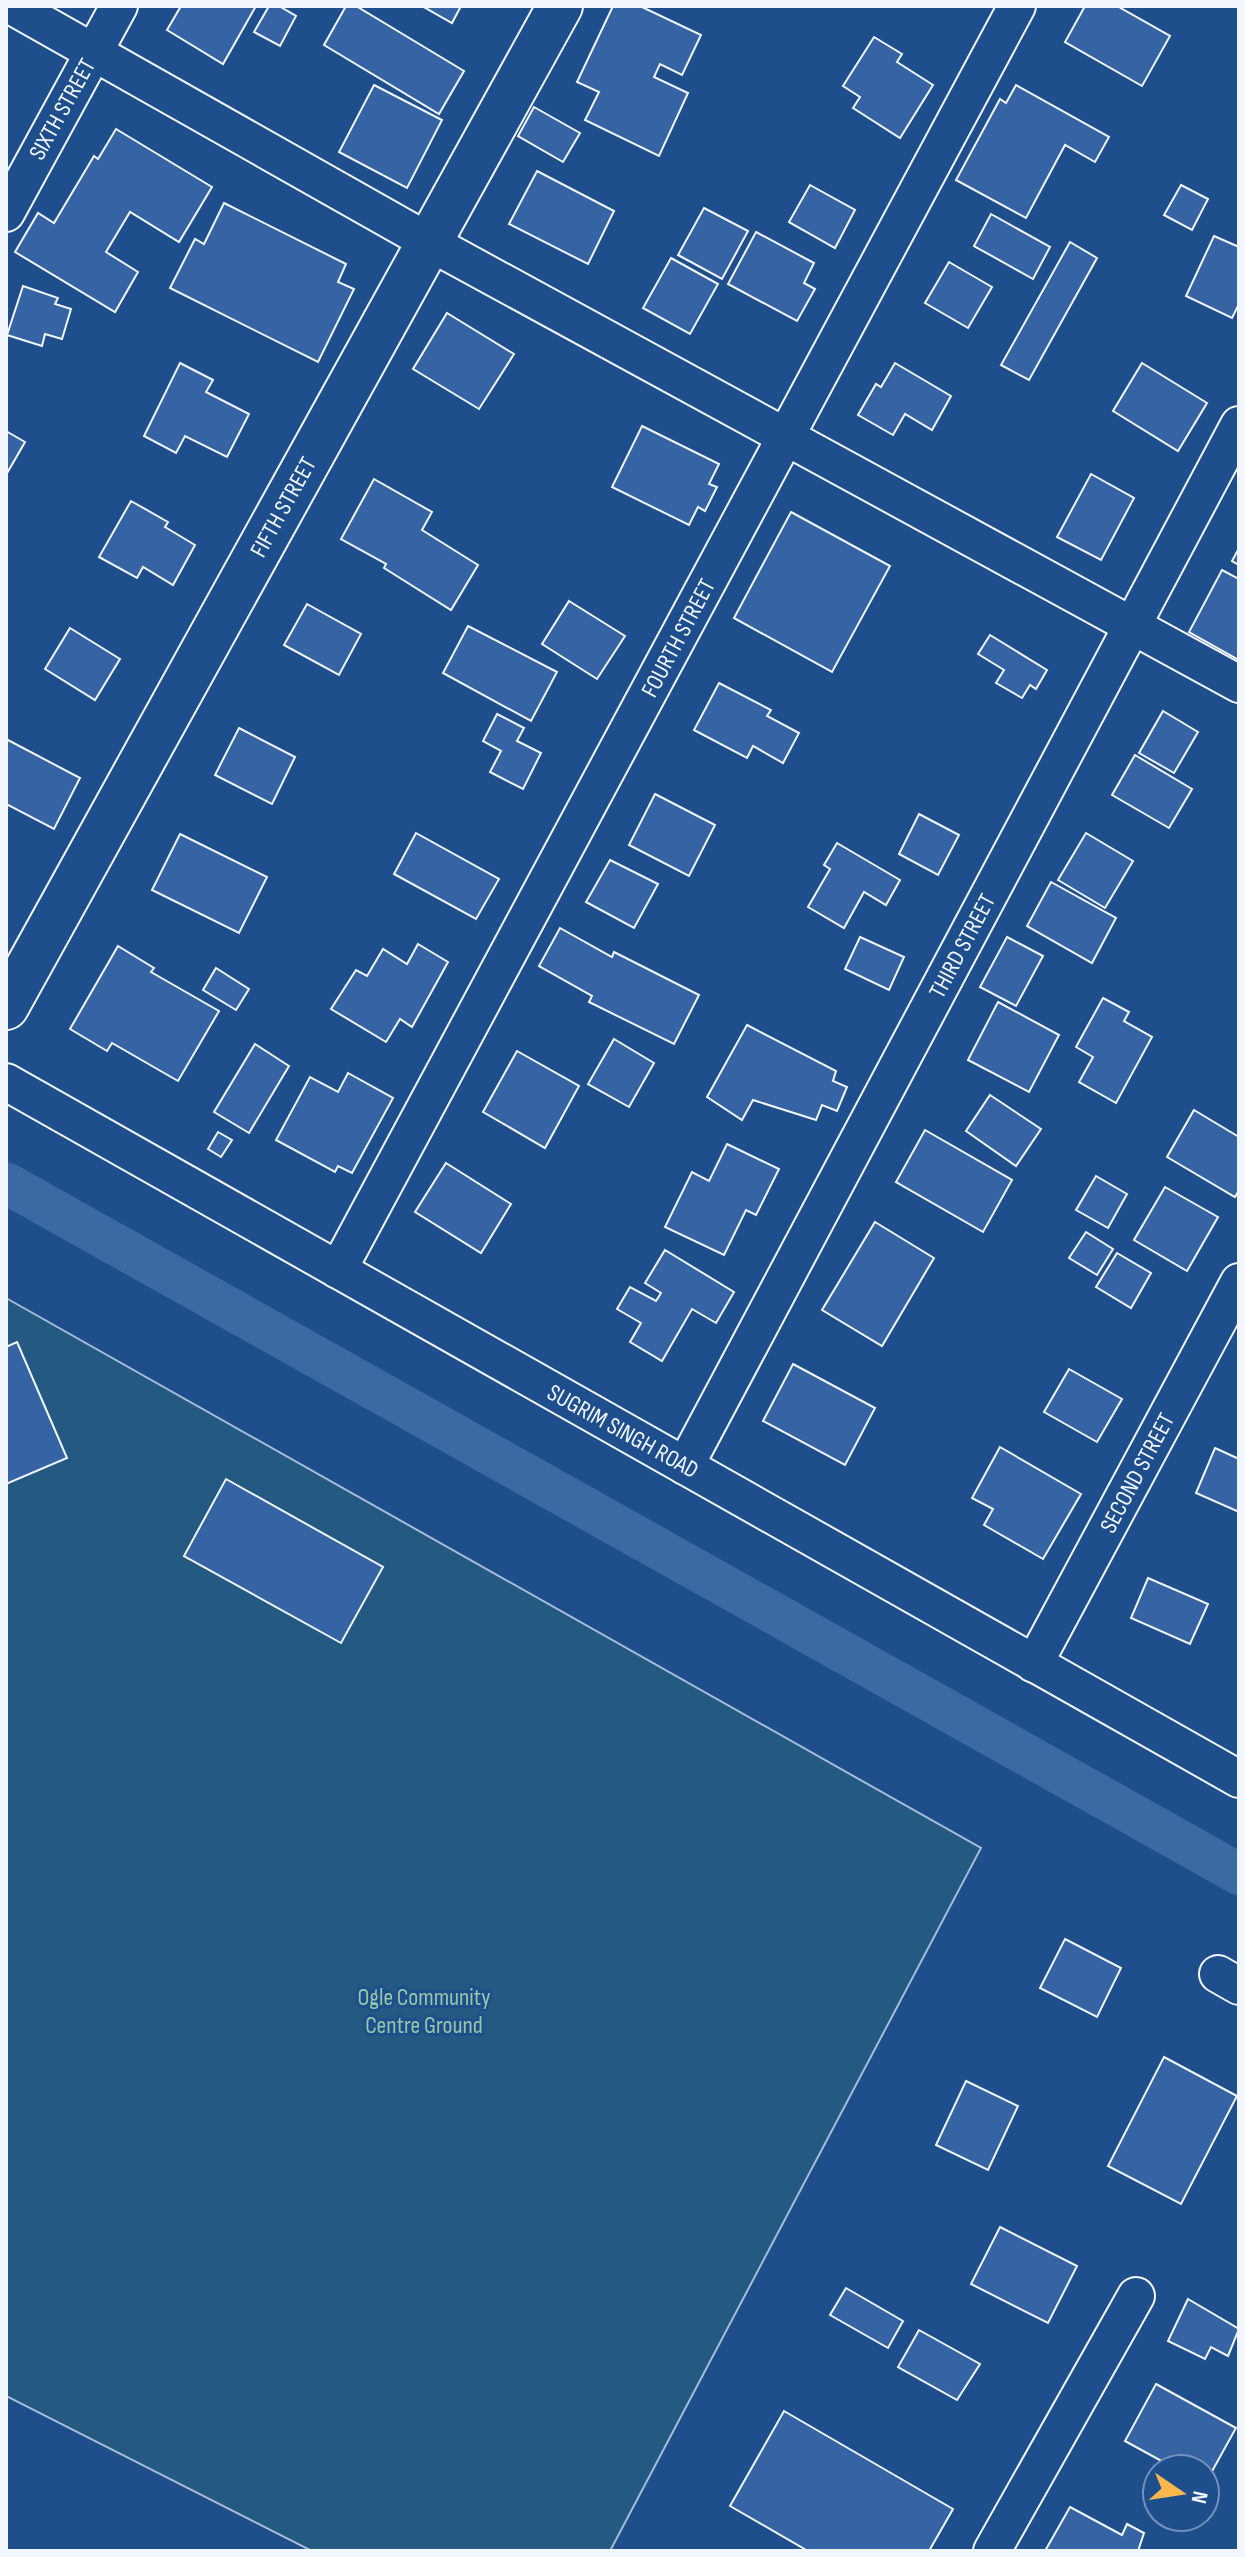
<svg xmlns="http://www.w3.org/2000/svg" width="1245" height="2557" font-family="'Sofia Sans Condensed',sans-serif">
  <rect width="100%" height="100%" fill="#1f4e8c"/>
  <path fill="#245a82" stroke="#a8bbd7" stroke-width="2" d="M6,1298L981,1848L610,2551H312L6,2396Z"/>
  <g fill="none" stroke-linecap="round" stroke-linejoin="round">
    <path stroke="#3b69a3" stroke-width="42" d="M6,1183L1239,1874"/>
  </g>
  <g fill="#3563a3" stroke="#f2f6ff" stroke-width="2">
    <path d="M181,6H256L223,64L167,30Z"/>
    <path d="M269,6H279L296,16L280,46L254,32Z"/>
    <path d="M346,6H356L464,71L439,114L324,45Z"/>
    <path d="M422,6H461L452,23Z"/>
    <path d="M613,6H640L701,35L682,75L660,64L654,77L688,93L659,156L585,120L599,92L577,82Z"/>
    <path d="M1085,6H1117L1170,36L1142,86L1065,42Z"/>
    <path d="M874,37L902,54L897,62L933,85L900,138L853,108L860,97L843,86Z"/>
    <path d="M374,85L442,120L407,188L339,152Z"/>
    <path d="M1016,85L1109,137L1095,162L1065,145L1026,218L956,180L1000,99L1006,103Z"/>
    <path d="M534,107L580,133L563,162L518,136Z"/>
    <path d="M116,129L212,187L179,242L130,212L106,252L138,272L115,312L15,252L38,213L54,223L94,156L98,159Z"/>
    <path d="M537,171L614,211L588,264L509,224Z"/>
    <path d="M810,185L855,210L835,248L789,222Z"/>
    <path d="M1181,185L1208,199L1192,230L1164,215Z"/>
    <path d="M224,203L346,264L338,282L354,289L318,362L170,288L195,239L204,244Z"/>
    <path d="M704,208L748,231L722,279L678,255Z"/>
    <path d="M991,214L1050,247L1033,279L974,246Z"/>
    <path d="M756,232L814,263L804,283L815,289L797,321L728,284Z"/>
    <path d="M1214,236L1239,247V304L1232,318L1186,296Z"/>
    <path d="M1070,242L1097,258L1029,380L1001,365Z"/>
    <path d="M671,258L718,284L690,334L643,308Z"/>
    <path d="M949,262L992,287L968,328L925,303Z"/>
    <path d="M23,286L58,298L55,304L71,309L62,339L45,334L42,346L7,335Z"/>
    <path d="M447,313L514,354L479,409L413,369Z"/>
    <path d="M180,363L213,380L206,392L249,414L227,457L185,436L176,453L144,436Z"/>
    <path d="M895,363L951,396L932,430L905,414L893,435L858,415L876,384L881,387Z"/>
    <path d="M1142,363L1207,403L1178,451L1113,411Z"/>
    <path d="M642,426L719,464L709,484L717,487L705,511L698,507L689,525L612,487Z"/>
    <path d="M6,431L25,442L6,475Z"/>
    <path d="M1091,474L1134,498L1101,560L1057,537Z"/>
    <path d="M374,479L432,512L422,530L478,565L451,610L384,568L386,564L341,539Z"/>
    <path d="M131,501L168,522L165,527L195,545L173,585L143,567L137,578L99,557Z"/>
    <path d="M791,512L890,566L832,672L734,618Z"/>
    <path d="M1239,548V565L1232,561Z"/>
    <path d="M1222,570L1239,579V660L1189,632Z"/>
    <path d="M569,601L625,636L597,679L542,644Z"/>
    <path d="M307,604L361,634L339,675L284,645Z"/>
    <path d="M468,626L557,672L531,721L443,673Z"/>
    <path d="M70,628L120,659L95,700L45,669Z"/>
    <path d="M990,635L1047,670L1036,689L1030,685L1022,698L996,683L1004,670L978,654Z"/>
    <path d="M719,683L771,710L767,716L799,733L783,763L753,746L747,758L694,730Z"/>
    <path d="M1163,711L1198,732L1174,773L1139,753Z"/>
    <path d="M497,714L524,728L517,741L541,753L523,789L490,772L501,751L483,741Z"/>
    <path d="M239,728L295,757L272,804L215,775Z"/>
    <path d="M6,739L80,778L54,829L6,804Z"/>
    <path d="M1135,755L1192,789L1169,828L1112,795Z"/>
    <path d="M655,794L715,825L689,876L629,845Z"/>
    <path d="M919,814L959,835L938,875L899,854Z"/>
    <path d="M416,833L499,879L476,919L394,874Z"/>
    <path d="M1086,833L1133,861L1105,908L1058,880Z"/>
    <path d="M180,834L267,877L239,933L152,890Z"/>
    <path d="M837,843L900,880L886,905L864,892L844,928L808,907L830,869L824,865Z"/>
    <path d="M610,860L658,884L634,928L586,902Z"/>
    <path d="M1051,882L1116,918L1092,963L1027,926Z"/>
    <path d="M560,928L612,957L614,952L699,995L674,1044L589,1002L592,996L539,966Z"/>
    <path d="M860,937L904,957L889,990L845,969Z"/>
    <path d="M1007,937L1043,956L1016,1006L980,987Z"/>
    <path d="M418,944L448,962L412,1027L400,1019L386,1042L331,1009L356,970L367,976L383,949L407,964Z"/>
    <path d="M118,946L154,968L151,972L219,1011L178,1081L112,1043L107,1051L70,1029Z"/>
    <path d="M216,968L249,989L236,1010L203,990Z"/>
    <path d="M1103,998L1129,1012L1124,1021L1152,1037L1116,1103L1079,1082L1093,1057L1076,1047Z"/>
    <path d="M998,1002L1059,1035L1029,1092L968,1060Z"/>
    <path d="M747,1025L836,1071L833,1081L847,1087L837,1111L822,1105L816,1120L753,1100L742,1120L707,1097Z"/>
    <path d="M614,1039L654,1063L629,1107L588,1084Z"/>
    <path d="M255,1044L289,1066L249,1133L214,1112Z"/>
    <path d="M517,1051L579,1086L545,1148L483,1112Z"/>
    <path d="M348,1073L393,1098L352,1173L338,1166L335,1172L276,1140L310,1077L338,1092Z"/>
    <path d="M990,1095L1041,1129L1016,1166L966,1131Z"/>
    <path d="M1194,1110L1239,1137V1190L1235,1197L1167,1157Z"/>
    <path d="M925,1130L1012,1180L983,1232L896,1182Z"/>
    <path d="M218,1132L232,1140L221,1157L208,1149Z"/>
    <path d="M727,1144L779,1169L756,1215L746,1210L724,1255L665,1227L692,1172L709,1181Z"/>
    <path d="M446,1163L511,1204L481,1253L415,1212Z"/>
    <path d="M1096,1176L1127,1194L1108,1228L1076,1210Z"/>
    <path d="M1165,1187L1218,1217L1187,1271L1134,1240Z"/>
    <path d="M875,1222L934,1258L882,1346L822,1310Z"/>
    <path d="M1086,1232L1113,1249L1097,1275L1069,1258Z"/>
    <path d="M665,1250L734,1292L716,1323L692,1309L662,1361L630,1342L641,1323L617,1309L630,1287L656,1301L661,1293L645,1283Z"/>
    <path d="M1117,1253L1151,1273L1131,1308L1096,1287Z"/>
    <path d="M17,1342L67,1458L6,1484V1347Z"/>
    <path d="M793,1364L875,1408L845,1465L763,1421Z"/>
    <path d="M1069,1369L1122,1399L1097,1442L1044,1412Z"/>
    <path d="M1000,1447L1081,1494L1043,1559L984,1525L993,1509L972,1498Z"/>
    <path d="M1215,1448L1239,1459V1512L1196,1493Z"/>
    <path d="M226,1479L383,1567L341,1643L184,1556Z"/>
    <path d="M1148,1578L1208,1604L1190,1644L1131,1618Z"/>
    <path d="M1065,1939L1121,1968L1097,2017L1040,1988Z"/>
    <path d="M1164,2057L1237,2096L1181,2204L1108,2166Z"/>
    <path d="M966,2081L1018,2106L988,2170L936,2145Z"/>
    <path d="M1000,2227L1077,2266L1048,2323L971,2284Z"/>
    <path d="M846,2288L903,2321L888,2348L830,2315Z"/>
    <path d="M1188,2299L1239,2329L1228,2356L1211,2347L1205,2359L1168,2341Z"/>
    <path d="M919,2330L980,2364L957,2400L898,2367Z"/>
    <path d="M1156,2384L1236,2428L1205,2484V2469H1176L1125,2441Z"/>
    <path d="M784,2411L953,2509L929,2551H808L730,2506Z"/>
    <path d="M1070,2507L1122,2535L1127,2524L1144,2533L1138,2551H1045Z"/>
  </g>
  <g fill="none" stroke-linecap="round" stroke-linejoin="round">
    <g stroke="#f2f6ff" stroke-width="40">
      <g id="minor">
        <path d="M12,6L429,242L1239,684"/>
        <path d="M6,213L119,6"/>
        <path d="M6,1082L1239,1779"/>
        <path d="M338,1270L1017,6"/>
        <path d="M685,1466L1239,425"/>
        <path d="M1034,1664L1239,1282"/>
        <path d="M1218,1974L1239,1986"/>
        <path d="M992,2551L1136,2296"/>
      </g>
    </g>
    <g stroke="#f2f6ff" stroke-width="48">
      <path id="tertiary" d="M6,1007L560,6"/>
    </g>
    <use href="#minor" stroke="#1f4e8c" stroke-width="36"/>
    <use href="#tertiary" stroke="#1f4e8c" stroke-width="44"/>
  </g>
  <g text-anchor="middle" stroke-width="6" stroke-linejoin="round" paint-order="stroke">
    <g font-size="24" fill="#f2f6ff" stroke="#1f4e8c">
      <text transform="translate(62 109) rotate(-61)" y="8">SIXTH STREET</text>
      <text transform="translate(283 507) rotate(-61)" y="8">FIFTH STREET</text>
      <text transform="translate(678 638) rotate(-62)" y="8">FOURTH STREET</text>
      <text transform="translate(962 946) rotate(-62)" y="8">THIRD STREET</text>
      <text transform="translate(623 1431) rotate(29)" y="8">SUGRIM SINGH ROAD</text>
      <text transform="translate(1137 1473) rotate(-62)" y="8">SECOND STREET</text>
    </g>
    <g font-size="24" fill="#97c8a6" stroke="#1f4e8c">
      <text x="424" y="2005">Ogle Community<tspan x="424" dy="28">Centre Ground</tspan></text>
    </g>
  </g>
  <rect width="1245" height="2557" fill="none" stroke="#f2f6ff" stroke-width="16"/>
  <g transform="translate(1181 2493) rotate(103)"><circle r="38" fill="#1f4e8c" stroke="#7391ba" stroke-width="2"/>
  <path d="M0-6L14 30L0 20L-14 30Z" fill="#ffb74d"/>
  <text y="-12" font-size="22" font-weight="bold" text-anchor="middle" fill="#f2f6ff">N</text>
  </g>
</svg>
